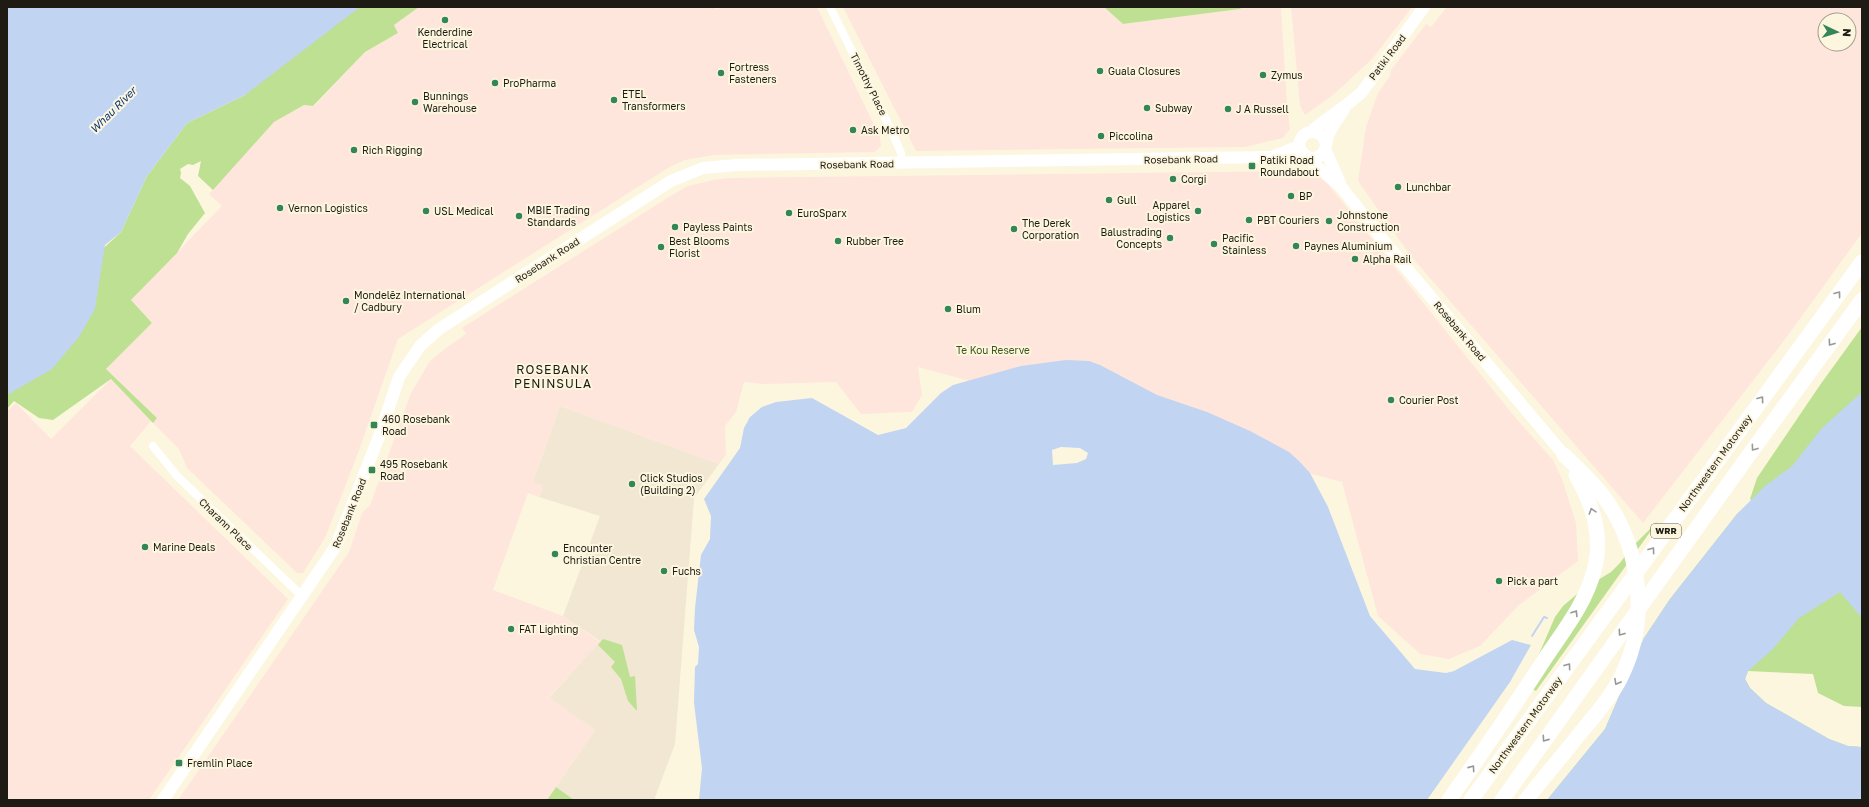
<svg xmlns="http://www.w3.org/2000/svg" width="1869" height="807" font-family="'Golos Text',sans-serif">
  <rect width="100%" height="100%" fill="#fdf6df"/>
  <path fill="#f1e7d2" d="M560,406L719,464L694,498L675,744L654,800H574L556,787L595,730L549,698L600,641L563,616L600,516L539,497L542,490L533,482Z"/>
  <g fill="#fee6dc" fill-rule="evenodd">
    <path d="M419,7H711L717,9L725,7H817L880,137L881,146L875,152L714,155L685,160L668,168L398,339L357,456L325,538L303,573H297L187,468L179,449L153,423L157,418L106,369L152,323L131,300L222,206L209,194L274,122L304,105L314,106L365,52L398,33L394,25Z"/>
    <path d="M843,7H1104L1123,24L1240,9L1242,7H1281L1287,105L1290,129L1283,138L1245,147L916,151Z"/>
    <path d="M1291,7H1412L1373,58L1333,95L1305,115L1300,106Z"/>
    <path d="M1447,7H1862V233L1789,334L1643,523L1410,255L1358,181L1366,127L1378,93L1390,76L1391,70L1426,24L1431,27ZM1825,20H1849V44H1825Z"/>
    <path d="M1295,171H1308L1324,179L1514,416L1553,460L1562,479L1576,523L1578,561L1518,606L1480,646L1449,659L1420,654L1378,616L1342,482L918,367L922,395L912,412L861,414L836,382L765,384L744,382L736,412L725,426L726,455L719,464L560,406L533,482L543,485L539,497L528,493L493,590L563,616L600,642L549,697L595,730L547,800H178L349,552L362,513L370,505L411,393L430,361L446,348L466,334L462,328L672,195L688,186L713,180L728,178Z"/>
    <path d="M111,379L152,420L130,446L288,599L149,800H7V411L16,403L51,439Z"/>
  </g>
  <g fill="#bee092">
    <path d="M311,7H419L394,25L398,33L365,52L313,106L304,105L274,122L213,190L198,176L201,161L193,165L188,164L180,169L181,173L180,178L190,186L205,213L188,234L177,253L131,300L152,323L106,369L157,418L153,423L111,379L53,420L39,418L14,401L7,409V338L121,232L147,176L187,123L245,95Z"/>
    <path d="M1104,7H1242L1240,9L1123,24Z"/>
    <path d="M1862,327V707L1844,706L1818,693L1813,674L1748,671L1745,679L1750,688L1766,703L1829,739L1848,746L1862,747V800H1547L1605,729L1644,638L1670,599L1737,514L1752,501L1750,499L1757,478L1820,385Z"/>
    <path d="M1658,521L1536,691L1522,684L1539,654L1555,617L1563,606L1583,589L1611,572L1619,564L1634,545Z"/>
    <path d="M603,639L622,645L630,677L635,676L637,711L628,701L621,679L611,667L615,662L598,645Z"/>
    <path d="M556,787L574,800H547Z"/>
  </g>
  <g fill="#c1d4f1" fill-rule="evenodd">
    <path d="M7,7H360L245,95L187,123L147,176L121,232L105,245L95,309L79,337L52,369L7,395Z"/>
    <path d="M1066,360L1089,361L1100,365L1157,395L1207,412L1250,431L1289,452L1299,461L1310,473L1328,507L1370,616L1415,669L1446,673L1454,671L1512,640L1531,645L1510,682L1427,800H699L702,768L694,703L695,667L698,664L699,647L694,630L695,608L701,555L710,539L711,516L704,499L740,448L744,428L750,417L762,407L776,402L812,398L878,435L906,428L941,393L953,385L1021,366ZM1061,447L1080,448L1088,453L1086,459L1077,463L1053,465L1052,450Z"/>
    <path d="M1862,392V618L1840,592L1799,618L1772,650L1748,671L1745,679L1750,688L1766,703L1829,739L1848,746L1862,747V800H1547L1605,729L1644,638L1670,599L1737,514L1765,486L1792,466L1822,428Z"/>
  </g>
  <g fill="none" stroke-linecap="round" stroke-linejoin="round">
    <path stroke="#c1d4f1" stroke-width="2" d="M1532,636L1544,617L1547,618"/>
    <g stroke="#fff" stroke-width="8">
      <path d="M830,7L892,132L901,153L902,163"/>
      <path d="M153,446L177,476L303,597"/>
    </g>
    <g stroke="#fff" stroke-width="12">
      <path d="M1312,131C1328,117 1347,106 1362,92L1424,7"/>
      <path d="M1326,145C1323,127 1300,128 1299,146C1303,157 1314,163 1323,153C1327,148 1326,141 1328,136C1332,126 1339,117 1344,109"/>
      <path d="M1325,149L1340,183"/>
      <path d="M1272,157L1299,146"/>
      <path d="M1311,158L1314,164L1342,188L1387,245L1564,455"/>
      <path d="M163,800L336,546L380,434L399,377L420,346L439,329L671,181L703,168L737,165L1272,157L1293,160L1309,158"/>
    </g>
    <g stroke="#fff" stroke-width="15">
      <path d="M1449,800C1482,753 1515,705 1546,657C1565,629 1587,601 1595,567C1603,534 1592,504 1576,475"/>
      <path d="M1471,800L1862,262"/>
      <path d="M1502,800L1749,455L1862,300"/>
      <path d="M1526,800C1544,777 1563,755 1581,732C1595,716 1609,699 1619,681C1650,623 1642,550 1604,497C1592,482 1578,468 1564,455"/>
    </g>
  </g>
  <defs><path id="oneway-chevron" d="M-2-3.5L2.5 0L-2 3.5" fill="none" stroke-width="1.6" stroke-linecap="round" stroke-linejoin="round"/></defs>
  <g stroke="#999895">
    <use href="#oneway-chevron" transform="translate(1838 294) rotate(-53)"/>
    <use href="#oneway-chevron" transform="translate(1831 343) rotate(126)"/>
    <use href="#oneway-chevron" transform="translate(1761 399) rotate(-54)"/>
    <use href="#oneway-chevron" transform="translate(1754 448) rotate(126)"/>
    <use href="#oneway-chevron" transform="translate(1592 511) rotate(-108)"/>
    <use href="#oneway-chevron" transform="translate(1652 550) rotate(-54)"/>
    <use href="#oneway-chevron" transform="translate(1575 613) rotate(-58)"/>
    <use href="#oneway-chevron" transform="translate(1621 633) rotate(126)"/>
    <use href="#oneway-chevron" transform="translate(1568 666) rotate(-54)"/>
    <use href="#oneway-chevron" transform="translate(1617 682) rotate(119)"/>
    <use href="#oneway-chevron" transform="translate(1545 739) rotate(125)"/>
    <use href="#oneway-chevron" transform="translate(1472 768) rotate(-55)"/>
  </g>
  <g fill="#358657" stroke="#fdf6df" stroke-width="1.5">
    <circle cx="445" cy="20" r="4"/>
    <circle cx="1100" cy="71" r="4"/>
    <circle cx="721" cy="73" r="4"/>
    <circle cx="1263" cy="75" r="4"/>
    <circle cx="495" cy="83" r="4"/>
    <circle cx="614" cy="100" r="4"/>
    <circle cx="415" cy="102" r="4"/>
    <circle cx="1147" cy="108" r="4"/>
    <circle cx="1228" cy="109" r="4"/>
    <circle cx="853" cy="130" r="4"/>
    <circle cx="1101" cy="136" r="4"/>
    <circle cx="354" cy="150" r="4"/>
    <rect x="1248" y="162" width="8" height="8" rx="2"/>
    <circle cx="1173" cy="179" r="4"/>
    <circle cx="1398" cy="187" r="4"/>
    <circle cx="1291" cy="196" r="4"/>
    <circle cx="1109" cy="200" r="4"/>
    <circle cx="280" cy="208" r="4"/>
    <circle cx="426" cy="211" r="4"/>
    <circle cx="1198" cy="211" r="4"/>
    <circle cx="789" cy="213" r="4"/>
    <circle cx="519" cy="216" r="4"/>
    <circle cx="1249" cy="220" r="4"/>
    <circle cx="1329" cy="221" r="4"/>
    <circle cx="675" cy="227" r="4"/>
    <circle cx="1014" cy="229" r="4"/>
    <circle cx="1170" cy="238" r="4"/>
    <circle cx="838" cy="241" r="4"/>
    <circle cx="1214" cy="244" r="4"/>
    <circle cx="1296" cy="246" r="4"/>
    <circle cx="661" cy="247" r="4"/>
    <circle cx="1355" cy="259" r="4"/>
    <circle cx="346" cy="301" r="4"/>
    <circle cx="948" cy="309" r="4"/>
    <circle cx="1391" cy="400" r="4"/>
    <rect x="370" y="421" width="8" height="8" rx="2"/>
    <rect x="368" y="466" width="8" height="8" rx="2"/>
    <circle cx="632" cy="484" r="4"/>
    <circle cx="145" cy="547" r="4"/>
    <circle cx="555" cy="554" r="4"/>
    <circle cx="664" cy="571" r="4"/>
    <circle cx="1499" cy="581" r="4"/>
    <circle cx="511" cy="629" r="4"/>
    <rect x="175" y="759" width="8" height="8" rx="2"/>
  </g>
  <g text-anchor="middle" stroke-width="4" stroke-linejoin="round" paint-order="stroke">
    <rect fill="#fdf6df" stroke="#605d50" stroke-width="1" x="1651" y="524" width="30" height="14" rx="3"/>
    <g font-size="9" font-weight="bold" fill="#1d1b13">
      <text x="1666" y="534">WRR</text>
    </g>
    <g font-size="10" fill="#1d1b13" stroke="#fdf6df" text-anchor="start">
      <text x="445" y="36" text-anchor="middle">Kenderdine<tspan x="445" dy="12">Electrical</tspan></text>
      <text x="729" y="71">Fortress<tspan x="729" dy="12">Fasteners</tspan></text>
      <text x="1108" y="75">Guala Closures</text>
      <text x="1271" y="79">Zymus</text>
      <text x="503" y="87">ProPharma</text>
      <text x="622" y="98">ETEL<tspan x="622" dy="12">Transformers</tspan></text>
      <text x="423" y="100">Bunnings<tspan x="423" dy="12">Warehouse</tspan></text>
      <text x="1155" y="112">Subway</text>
      <text x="1236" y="113">J A Russell</text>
      <text x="861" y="134">Ask Metro</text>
      <text x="1109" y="140">Piccolina</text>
      <text x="362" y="154">Rich Rigging</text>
      <text x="1260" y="164">Patiki Road<tspan x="1260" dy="12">Roundabout</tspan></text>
      <text x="1181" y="183">Corgi</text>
      <text x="1406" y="191">Lunchbar</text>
      <text x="1299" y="200">BP</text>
      <text x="1117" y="204">Gull</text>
      <text x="1190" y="209" text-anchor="end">Apparel<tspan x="1190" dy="12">Logistics</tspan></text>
      <text x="288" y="212">Vernon Logistics</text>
      <text x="527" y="214">MBIE Trading<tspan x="527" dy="12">Standards</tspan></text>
      <text x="434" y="215">USL Medical</text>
      <text x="797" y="217">EuroSparx</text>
      <text x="1337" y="219">Johnstone<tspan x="1337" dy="12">Construction</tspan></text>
      <text x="1257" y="224">PBT Couriers</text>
      <text x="1022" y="227">The Derek<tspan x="1022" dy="12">Corporation</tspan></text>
      <text x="683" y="231">Payless Paints</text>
      <text x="1162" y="236" text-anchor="end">Balustrading<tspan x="1162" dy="12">Concepts</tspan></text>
      <text x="1222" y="242">Pacific<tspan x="1222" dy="12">Stainless</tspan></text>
      <text x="669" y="245">Best Blooms<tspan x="669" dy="12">Florist</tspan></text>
      <text x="846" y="245">Rubber Tree</text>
      <text x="1304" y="250">Paynes Aluminium</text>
      <text x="1363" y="263">Alpha Rail</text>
      <text x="354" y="299">Mondelēz International<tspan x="354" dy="12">/ Cadbury</tspan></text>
      <text x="956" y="313">Blum</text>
      <text x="1399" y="404">Courier Post</text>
      <text x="382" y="423">460 Rosebank<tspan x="382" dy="12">Road</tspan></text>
      <text x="380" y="468">495 Rosebank<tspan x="380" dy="12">Road</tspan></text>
      <text x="640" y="482">Click Studios<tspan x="640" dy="12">(Building 2)</tspan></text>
      <text x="153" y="551">Marine Deals</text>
      <text x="563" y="552">Encounter<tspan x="563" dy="12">Christian Centre</tspan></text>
      <text x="672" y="575">Fuchs</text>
      <text x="1507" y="585">Pick a part</text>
      <text x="519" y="633">FAT Lighting</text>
      <text x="187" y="767">Fremlin Place</text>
    </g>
    <g font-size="10" fill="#1d1b13" stroke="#fdf6df">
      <text transform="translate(1387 57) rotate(-53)" y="4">Patiki Road</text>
      <text transform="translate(869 84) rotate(63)" y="4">Timothy Place</text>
      <text transform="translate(1181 159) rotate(-1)" y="4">Rosebank Road</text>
      <text transform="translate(857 164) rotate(-1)" y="4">Rosebank Road</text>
      <text transform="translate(547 260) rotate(-33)" y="4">Rosebank Road</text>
      <text transform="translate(1460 331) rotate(50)" y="4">Rosebank Road</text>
      <text transform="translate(1715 463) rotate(-54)" y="4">Northwestern Motorway</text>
      <text transform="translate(349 513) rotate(-68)" y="4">Rosebank Road</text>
      <text transform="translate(226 524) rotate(44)" y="4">Charann Place</text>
      <text transform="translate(1525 725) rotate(-54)" y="4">Northwestern Motorway</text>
    </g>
    <g font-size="10" fill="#3e541c" stroke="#fdf6df">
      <text x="993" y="354">Te Kou Reserve</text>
    </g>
    <g font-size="11" font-style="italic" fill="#0e3977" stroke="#fdf6df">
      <text transform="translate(113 110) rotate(-45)" y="4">Whau River</text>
    </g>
    <g font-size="12" letter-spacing="1" fill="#1d1b13" stroke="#fdf6df">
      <text x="553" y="374">ROSEBANK<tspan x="553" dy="14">PENINSULA</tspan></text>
    </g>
  </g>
  <rect width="1869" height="807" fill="none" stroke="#1d1b13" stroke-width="16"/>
  <g transform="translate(1837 32) rotate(94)"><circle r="19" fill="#fdf6df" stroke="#a39e8d"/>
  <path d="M0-3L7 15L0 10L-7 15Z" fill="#358657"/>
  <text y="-6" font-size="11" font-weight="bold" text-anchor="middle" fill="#1d1b13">N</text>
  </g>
</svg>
